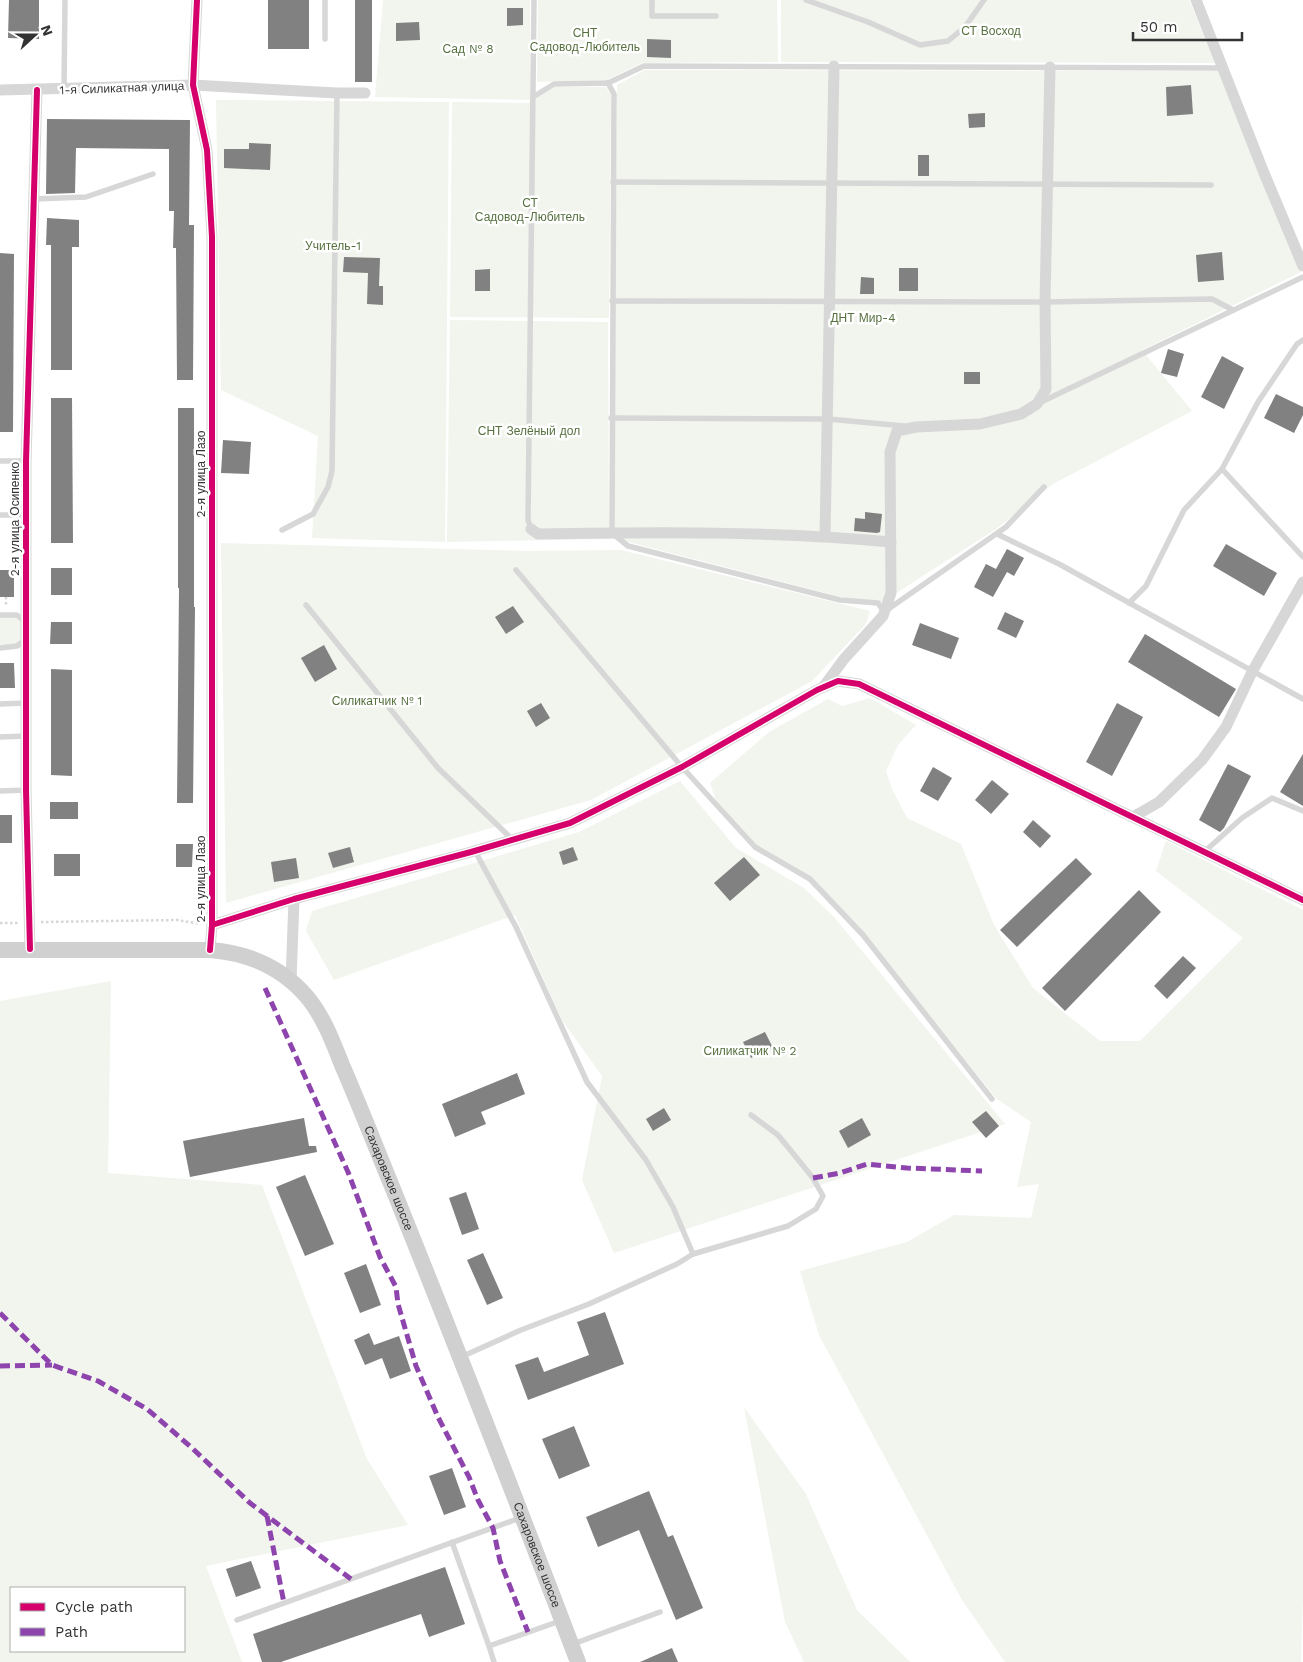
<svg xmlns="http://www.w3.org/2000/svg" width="1303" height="1662" font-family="'Work Sans',sans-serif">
  <rect width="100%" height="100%" fill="#fff"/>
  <g fill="#f1f5ed" fill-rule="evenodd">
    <path d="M383,0H530V100L375,97Z"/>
    <path d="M538,0H777L778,62L642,63L606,80L537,82Z"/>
    <path d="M781,0H1189L1215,63L781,62Z"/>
    <path d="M645,70L1220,71L1301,272L1142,350L1192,411L1053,484L996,529L876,606L613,538L617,85Z"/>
    <path d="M554,87H606L611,95L609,318L450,317L452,102L528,103Z"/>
    <path d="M216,100L449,102L445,542L312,538L318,436L221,390Z"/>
    <path d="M450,320L608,322L609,539L447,542Z"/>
    <path d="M221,543L525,551L621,550L870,611L866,624L812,681L591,800L226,903Z"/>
    <path d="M0,615H17C27,625 23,635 17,646L0,648Z"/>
    <path d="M870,698L916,725L898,745L886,771L892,789L907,818L961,844L994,925L1033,988L1100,1041H1140L1243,938L1156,871L1166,841L1303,910V1595L1301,1662H1005L962,1600L819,1335L800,1271L907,1242L954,1215L1031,1218L1039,1184L1017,1187L1031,1122L997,1099L863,935L810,879L755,847L718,807L710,783L769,732L828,699L842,706Z"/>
    <path d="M680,781L736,848L804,888L834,917L1005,1124L614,1253L582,1180L602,1076L562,1020L515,915L334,980L306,931L312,911L579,832Z"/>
    <path d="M111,981L108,1173L262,1185L367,1459L408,1525L206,1566L242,1662H0V1001ZM11,1588H184V1651H11Z"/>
    <path d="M744,1407L806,1494L857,1610L910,1662H804L785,1622Z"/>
  </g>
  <g fill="#818181">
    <path d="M9,0H39V39L8,38Z"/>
    <rect x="268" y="0" width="41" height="49"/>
    <rect x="355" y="0" width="17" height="82"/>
    <path d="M507,8H523V25L507,26Z"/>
    <path d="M419,22L420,40L396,41V23Z"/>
    <path d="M647,39L671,40V58L647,57Z"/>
    <path d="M1191,85L1193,114L1167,116L1166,87Z"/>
    <path d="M985,113V127L969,128L968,114Z"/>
    <path d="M47,119L190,120L189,225H194L193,380H177L176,248H173L174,211H169V149L76,148L75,193L46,194Z"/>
    <path d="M249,143L271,144L270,170L224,168V149H249Z"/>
    <rect x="918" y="155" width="11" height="21"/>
    <path d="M47,218L79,220V247H72V370H51V245H46Z"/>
    <path d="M1222,252L1224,280L1198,282L1196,255Z"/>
    <path d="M0,253L14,254L13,432H0Z"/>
    <path d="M344,257L380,258L379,286H383V305L367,304L368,273L343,272Z"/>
    <rect x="899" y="268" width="19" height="23"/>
    <path d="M490,269V291H475V270Z"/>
    <path d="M861,277L874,278V294H860Z"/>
    <path d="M1168,349L1184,354L1177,377L1161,373Z"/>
    <path d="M1222,356L1244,368L1224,409L1201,397Z"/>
    <rect x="964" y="372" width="16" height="12"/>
    <path d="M1276,394L1303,407V415L1294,433L1264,418Z"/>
    <path d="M51,398H72L73,543H51Z"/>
    <path d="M178,408H194V607H195L193,803H177L179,588H178Z"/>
    <path d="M223,440L251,442L249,474L221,473Z"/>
    <path d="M865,512L882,514L880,532L877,533L854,531L855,518L865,519Z"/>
    <path d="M1226,544L1277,573L1264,596L1213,566Z"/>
    <path d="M1007,549L1024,558L1014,576L1007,572L993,597L974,587L986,564L996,569Z"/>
    <rect x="51" y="568" width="21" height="27"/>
    <rect x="0" y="570" width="14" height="27"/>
    <path d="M513,606L524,622L506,634L495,617Z"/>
    <path d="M1005,612L1024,621L1016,638L997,629Z"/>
    <path d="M51,622H72V644H50Z"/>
    <path d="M920,623L959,638L951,659L912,645Z"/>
    <path d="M1145,634L1236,689L1219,717L1128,662Z"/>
    <path d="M324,645L337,669L315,682L301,658Z"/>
    <path d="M0,663H14L15,688H0Z"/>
    <path d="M51,669L72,670V776L51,775Z"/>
    <path d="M541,703L550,718L536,727L527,711Z"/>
    <path d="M1117,703L1143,717L1112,776L1086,762Z"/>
    <path d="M1303,754V806L1280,792Z"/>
    <path d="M1228,764L1251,776L1224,828L1220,832L1199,820Z"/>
    <path d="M933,767L952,778L938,801L920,791Z"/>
    <path d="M992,780L1009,794L991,814L975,800Z"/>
    <rect x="50" y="802" width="28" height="17"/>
    <rect x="0" y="815" width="12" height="28"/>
    <path d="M1033,820L1051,836L1040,848L1023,832Z"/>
    <path d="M176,844H193L192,867H176Z"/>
    <path d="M350,847L354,862L333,868L328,853Z"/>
    <path d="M573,847L578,860L563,865L559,852Z"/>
    <rect x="54" y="854" width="26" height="22"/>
    <path d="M744,857L760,875L730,901L714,883Z"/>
    <path d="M296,858L299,878L274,882L271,862Z"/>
    <path d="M1076,858L1092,874L1017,947L1000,930Z"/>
    <path d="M1139,890L1161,912L1065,1011L1042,988Z"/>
    <path d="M1183,956L1196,968L1167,999L1154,986Z"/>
    <path d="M765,1032L773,1048L751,1058L743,1042Z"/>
    <path d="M517,1073L525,1094L481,1112L486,1124L455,1137L442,1104Z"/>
    <path d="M664,1108L671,1120L653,1131L646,1119Z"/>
    <path d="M986,1111L999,1126L986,1138L972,1122Z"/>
    <path d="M304,1118L309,1146H316L317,1152L190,1177L183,1141Z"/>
    <path d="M862,1118L871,1135L848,1148L839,1131Z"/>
    <path d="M305,1175L334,1244L305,1256L276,1187Z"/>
    <path d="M466,1192L479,1229L462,1235L449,1198Z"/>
    <path d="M483,1253L503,1298L487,1305L467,1260Z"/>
    <path d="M366,1264L381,1305L360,1313L344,1273Z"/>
    <path d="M605,1312L624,1364L528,1400L515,1365L538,1357L544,1372L589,1355L577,1322Z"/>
    <path d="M369,1333L374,1345L399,1336L411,1371L390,1379L382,1358L365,1365L354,1340Z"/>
    <path d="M574,1426L590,1466L559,1479L542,1439Z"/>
    <path d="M452,1468L466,1507L444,1515L429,1476Z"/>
    <path d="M649,1491L668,1537L673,1535L703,1608L676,1620L639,1530L598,1547L586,1517Z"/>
    <path d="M251,1561L261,1588L236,1597L226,1569Z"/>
    <path d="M445,1567L465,1624L429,1637L421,1614L281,1662H262L253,1634Z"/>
    <path d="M672,1648L678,1662H640Z"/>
  </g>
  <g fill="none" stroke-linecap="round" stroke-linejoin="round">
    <g stroke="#d6d6d6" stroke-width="2.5" stroke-dasharray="2.5 2.5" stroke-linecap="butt">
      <path d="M6,597V605"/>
      <path d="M41,922L177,920L201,924"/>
      <path d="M0,923H18"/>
    </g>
    <g stroke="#d7d7d7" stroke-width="5.5">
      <path d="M325,0V39"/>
      <path d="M652,0V16H716"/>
      <path d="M806,0L868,22L920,45L948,41L965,27L984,0"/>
      <path d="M608,83L644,66L1222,68"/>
      <path d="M64,90L65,0"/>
      <path d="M533,97L554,84L608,83L614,94L612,533L628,546L840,600L878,603L884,612L1006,527L1044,487"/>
      <path d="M613,182L1211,185"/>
      <path d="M34,199L86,197L153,174"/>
      <path d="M612,301L1045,302L1212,299L1233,310"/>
      <path d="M1039,403L1303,277"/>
      <path d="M611,418L828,419L904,426"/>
      <path d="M0,461H26"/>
      <path d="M1222,469L1303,557"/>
      <path d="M0,515H25"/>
      <path d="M531,529L528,520L534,0"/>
      <path d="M282,530L313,514L328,487L332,471L337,93"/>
      <path d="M997,534L1059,564L1303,699"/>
      <path d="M516,570L682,767L755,847L810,879L863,935L992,1099"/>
      <path d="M1129,603L1146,586L1184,510L1222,469L1258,402L1297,344L1303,340"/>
      <path d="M306,605L438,768L513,840"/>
      <path d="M0,615H17L24,621"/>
      <path d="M0,648L17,646L25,640"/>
      <path d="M0,704L26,703"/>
      <path d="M0,737L26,736"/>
      <path d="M0,791L26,790"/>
      <path d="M475,851L516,927L587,1082L646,1160L673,1207L693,1254"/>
      <path d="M1204,852L1242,818L1272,798L1303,811"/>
      <path d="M461,1357L521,1330L589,1304L677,1264L693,1254L788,1226L816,1209L823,1196L813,1178L778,1135L751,1115"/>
      <path d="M452,1542L489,1646L560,1621"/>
      <path d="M237,1620L520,1518"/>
      <path d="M573,1644L660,1612"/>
      <path d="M489,1646L494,1662"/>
    </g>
    <g stroke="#d7d7d7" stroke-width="11">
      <path d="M197,0L193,85L207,150L212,237V925L210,950"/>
      <path d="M1196,0L1264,173L1303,266"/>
      <path d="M0,90L193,85L337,93H365"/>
      <path d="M531,529L538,534C655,532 774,531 891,542"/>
      <path d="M825,536L834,66"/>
      <path d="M824,686L844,659L883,616L891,593L890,452L897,431L916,427L980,424L1021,414L1037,404L1046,389L1045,302L1050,67"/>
      <path d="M1133,817L1159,802L1202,760L1226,727L1252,672L1303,582"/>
      <path d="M212,925L294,899L471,852L570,823L682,767L817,690L838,681L859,684L1303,900"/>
      <path d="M30,949L26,790V461L37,90"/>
      <path d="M291,981L294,899"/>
    </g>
    <path stroke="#d0d0d0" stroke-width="16" id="s1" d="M0,950H210C249,953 283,968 308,998C324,1018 333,1042 342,1065C359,1104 375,1145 391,1184C455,1343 517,1502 578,1662"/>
    <g stroke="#8e44ad" stroke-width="5" stroke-dasharray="10 5" stroke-linecap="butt">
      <path d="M265,988L348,1172L380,1257L396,1287L398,1304L416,1366L438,1417L469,1477L478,1500L493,1528L500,1561L528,1632"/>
      <path d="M813,1178L840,1173L867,1164L907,1168L982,1171"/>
      <path d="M0,1313L52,1365L98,1381L147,1409L191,1447L250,1503L351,1579"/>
      <path d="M0,1366L52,1365"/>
      <path d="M267,1516L284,1603"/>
    </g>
    <g stroke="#fff" stroke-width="9">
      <g id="cycleway">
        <path d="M197,0L193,85L207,150L212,237V925L210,950"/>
        <path d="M212,925L294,899L471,852L570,823L682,767L817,690L838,681L859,684L1303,900"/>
        <path d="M30,949L26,790V461L37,90"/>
      </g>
    </g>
    <use href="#cycleway" stroke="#d6006c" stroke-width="6"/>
  </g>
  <g text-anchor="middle" stroke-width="5" stroke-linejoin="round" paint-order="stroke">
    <g font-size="12" fill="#56703f" stroke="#fff">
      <text x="991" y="35">СТ Восход</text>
      <text x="585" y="37">СНТ<tspan x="585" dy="14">Садовод-Любитель</tspan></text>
      <text x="468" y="53">Сад № 8</text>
      <text x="530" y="207">СТ<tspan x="530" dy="14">Садовод-Любитель</tspan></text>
      <text x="333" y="250">Учитель-1</text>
      <text x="863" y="322">ДНТ Мир-4</text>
      <text x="529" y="435">СНТ Зелёный дол</text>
      <text x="377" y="705">Силикатчик № 1</text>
      <text x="750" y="1055">Силикатчик № 2</text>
    </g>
    <g font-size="12" fill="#333" stroke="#fff">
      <text transform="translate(122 88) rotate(-2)" y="4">1-я Силикатная улица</text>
      <text transform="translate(201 474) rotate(-90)" y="4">2-я улица Лазо</text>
      <text transform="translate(15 519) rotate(-90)" y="4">2-я улица Осипенко</text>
      <text transform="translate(201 879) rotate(-90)" y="4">2-я улица Лазо</text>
      <text dy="4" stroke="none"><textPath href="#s1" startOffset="520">Сахаровское шоссе</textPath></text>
      <text dy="4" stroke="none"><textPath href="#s1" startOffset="925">Сахаровское шоссе</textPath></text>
    </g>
  </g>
  <rect x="10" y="1587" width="175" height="65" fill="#ffffff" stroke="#adadad"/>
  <rect x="20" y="1603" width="25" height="8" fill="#d6006c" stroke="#adadad"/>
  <text x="55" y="1612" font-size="15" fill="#333333">Cycle path</text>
  <rect x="20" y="1628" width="25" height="8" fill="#8e44ad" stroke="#adadad"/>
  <text x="55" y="1637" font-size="15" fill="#333333">Path</text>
  <g transform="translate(35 35) rotate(69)" stroke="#ffffff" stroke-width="4" paint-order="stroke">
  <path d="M0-4L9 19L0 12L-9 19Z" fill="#333333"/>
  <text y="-8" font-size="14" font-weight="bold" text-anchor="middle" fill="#333333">N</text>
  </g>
  <path d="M1133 32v8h109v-8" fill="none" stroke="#333333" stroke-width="2.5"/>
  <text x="1140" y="32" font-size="15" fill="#333333" stroke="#ffffff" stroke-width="4" paint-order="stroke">50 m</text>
</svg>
